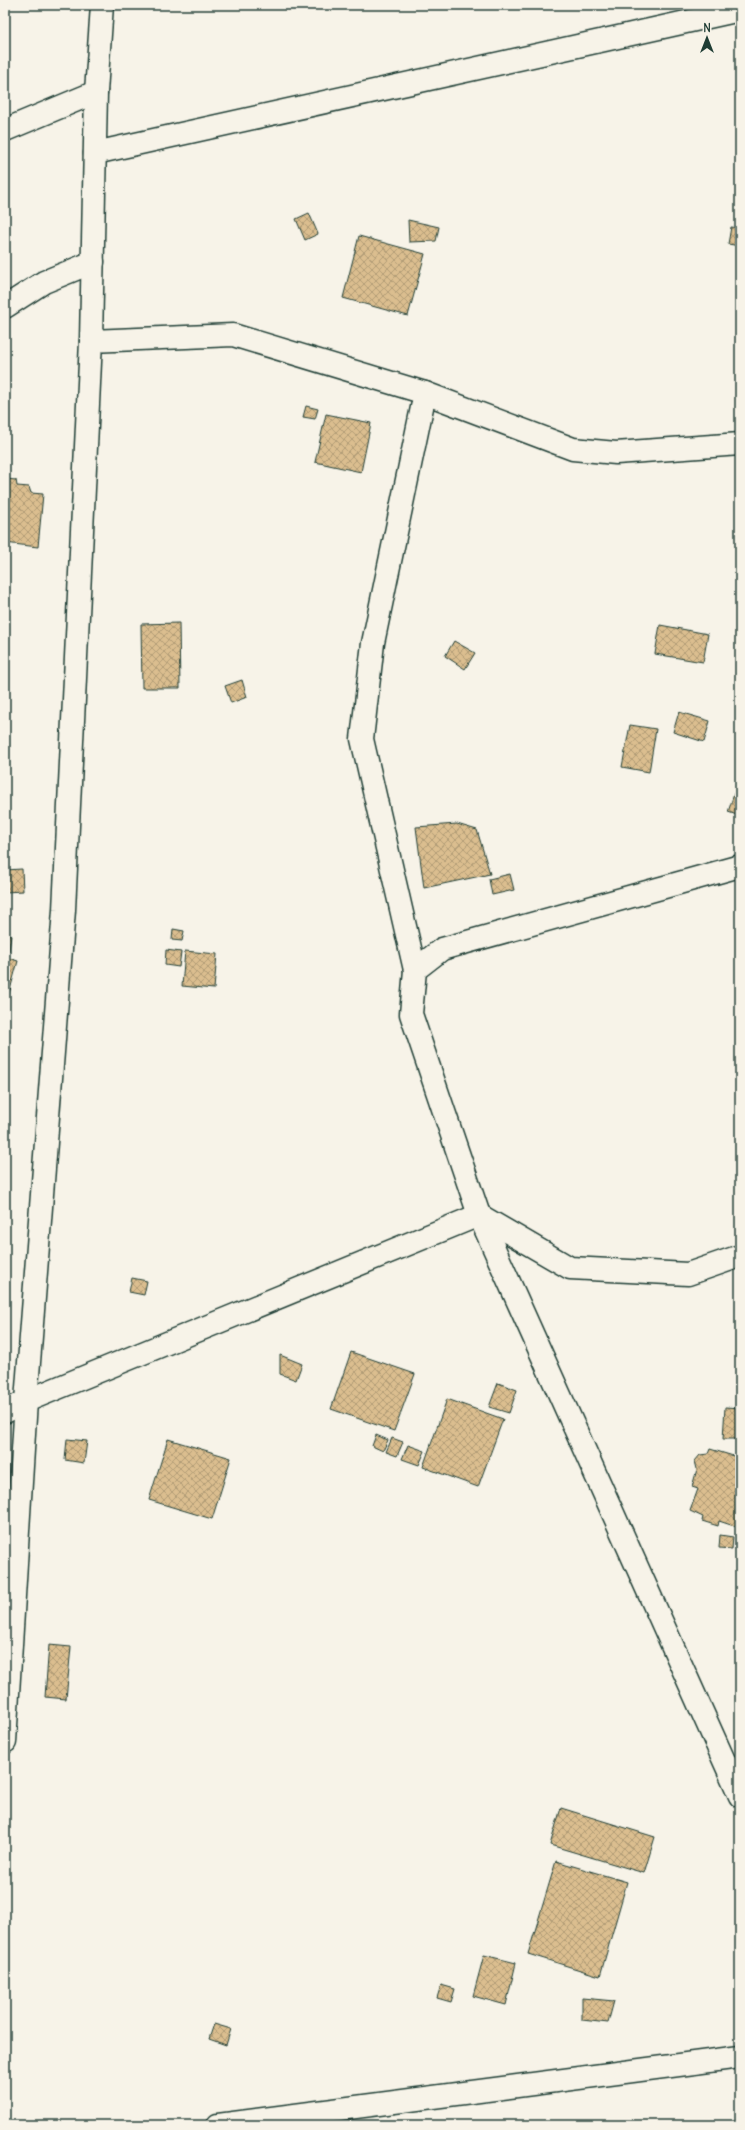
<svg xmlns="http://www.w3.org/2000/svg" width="745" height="2130" font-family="Delius,sans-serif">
  <defs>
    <pattern id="building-cross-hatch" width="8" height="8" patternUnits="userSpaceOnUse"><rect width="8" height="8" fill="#dbbe8f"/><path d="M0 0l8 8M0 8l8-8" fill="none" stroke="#b19c76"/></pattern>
  </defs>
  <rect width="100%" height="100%" fill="#f7f3e8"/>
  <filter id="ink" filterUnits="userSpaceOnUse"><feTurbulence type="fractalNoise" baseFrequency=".025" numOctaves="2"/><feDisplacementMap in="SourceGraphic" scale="8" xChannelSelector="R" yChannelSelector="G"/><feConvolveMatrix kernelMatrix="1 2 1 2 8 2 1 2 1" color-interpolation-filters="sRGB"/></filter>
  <g filter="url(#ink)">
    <g fill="url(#building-cross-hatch)" stroke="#1f3d34">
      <path d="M309,213L318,234L305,240L296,219Z"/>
      <path d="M408,220L439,227L436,241L409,242Z"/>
      <path d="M731,227L740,228V246L728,244Z"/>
      <path d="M359,236L425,254L408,316L343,298Z"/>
      <path d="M306,406L318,409L315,419L303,417Z"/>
      <path d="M326,414L371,423L361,472L315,462Z"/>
      <path d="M5,479L16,480L17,486L29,487L31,493L43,494L38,547L5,543Z"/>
      <path d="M179,623L180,688H142L141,624Z"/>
      <path d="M660,625L708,634L703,662L655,654Z"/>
      <path d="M454,641L475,653L465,669L445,656Z"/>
      <path d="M242,680L247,697L231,703L225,686Z"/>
      <path d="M679,712L710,721L704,742L673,732Z"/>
      <path d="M630,725L656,729L649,772L622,767Z"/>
      <path d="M740,776V816L728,812Z"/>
      <path d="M457,824L477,830L490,874L424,888L416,827Z"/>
      <path d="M22,869L23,891L5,892V870Z"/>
      <path d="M510,874L514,890L492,895L489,879Z"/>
      <path d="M173,929L184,931L182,941L172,940Z"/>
      <path d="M5,934L11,935L9,951L5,950Z"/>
      <path d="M166,950L181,952L179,967L165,965Z"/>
      <path d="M185,951L217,954L214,989L182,986Z"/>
      <path d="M5,957L18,961L5,1008Z"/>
      <path d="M132,1278L147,1281L144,1295L129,1292Z"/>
      <path d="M351,1352L415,1374L394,1431L331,1409Z"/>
      <path d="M280,1355L302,1364L296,1380L280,1374Z"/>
      <path d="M498,1383L517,1390L509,1413L489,1407Z"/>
      <path d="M447,1399L503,1419L478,1487L423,1467Z"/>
      <path d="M725,1407L740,1408L738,1439H723Z"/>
      <path d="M376,1435L388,1440L383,1451L372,1446Z"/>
      <path d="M392,1438L403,1442L397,1456L386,1452Z"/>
      <path d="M67,1439L87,1441L84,1463L65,1460Z"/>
      <path d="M168,1439L231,1458L212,1519L149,1500Z"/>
      <path d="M408,1445L425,1451L419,1465L402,1459Z"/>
      <path d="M710,1449L740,1458V1528L719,1521L718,1526L702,1521L703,1517L690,1511L698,1489L692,1487L697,1469L695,1461L700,1455L708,1454Z"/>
      <path d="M720,1535L733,1537L732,1549L719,1548Z"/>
      <path d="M49,1645L71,1647L66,1699L45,1697Z"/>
      <path d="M561,1808L655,1837L644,1873L550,1845Z"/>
      <path d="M556,1861L627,1882L600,1976L528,1954Z"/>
      <path d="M484,1955L516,1963L506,2005L473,1996Z"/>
      <path d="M441,1985L455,1989L451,2002L437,1998Z"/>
      <path d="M582,1998L614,2001L608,2023L582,2020Z"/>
      <path d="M214,2024L231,2029L226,2045L209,2039Z"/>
    </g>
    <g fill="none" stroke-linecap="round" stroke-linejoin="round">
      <g stroke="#1f3d34" stroke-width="25">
        <g id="minor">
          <path d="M5,130L96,92"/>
          <path d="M95,153L740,10"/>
          <path d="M5,307L44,282L93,262"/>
          <path d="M91,341L233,335L425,393L573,449L616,453L740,444"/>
          <path d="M740,866L442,949L415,970L411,1014L479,1215L740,1796"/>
          <path d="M415,970L362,739L373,643L425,393"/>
          <path d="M5,1412L26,1401L479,1215L570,1268L688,1274L740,1256"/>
          <path d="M5,1742L26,1401L64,910L91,341L96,92L102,5"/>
          <path d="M218,2125L740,2057"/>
        </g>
      </g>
      <use href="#minor" stroke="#f7f3e8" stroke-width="22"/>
    </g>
  </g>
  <rect width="745" height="2130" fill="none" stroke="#f7f3e8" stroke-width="20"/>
  <rect x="10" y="10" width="725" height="2110" fill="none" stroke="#1f3d34" stroke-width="1.5" filter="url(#ink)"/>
  <g transform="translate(707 38)" stroke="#f7f3e8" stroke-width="3" paint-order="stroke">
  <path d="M0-3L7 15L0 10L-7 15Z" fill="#1f3d34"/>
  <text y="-6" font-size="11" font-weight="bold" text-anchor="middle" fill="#1f3d34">N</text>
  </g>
</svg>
